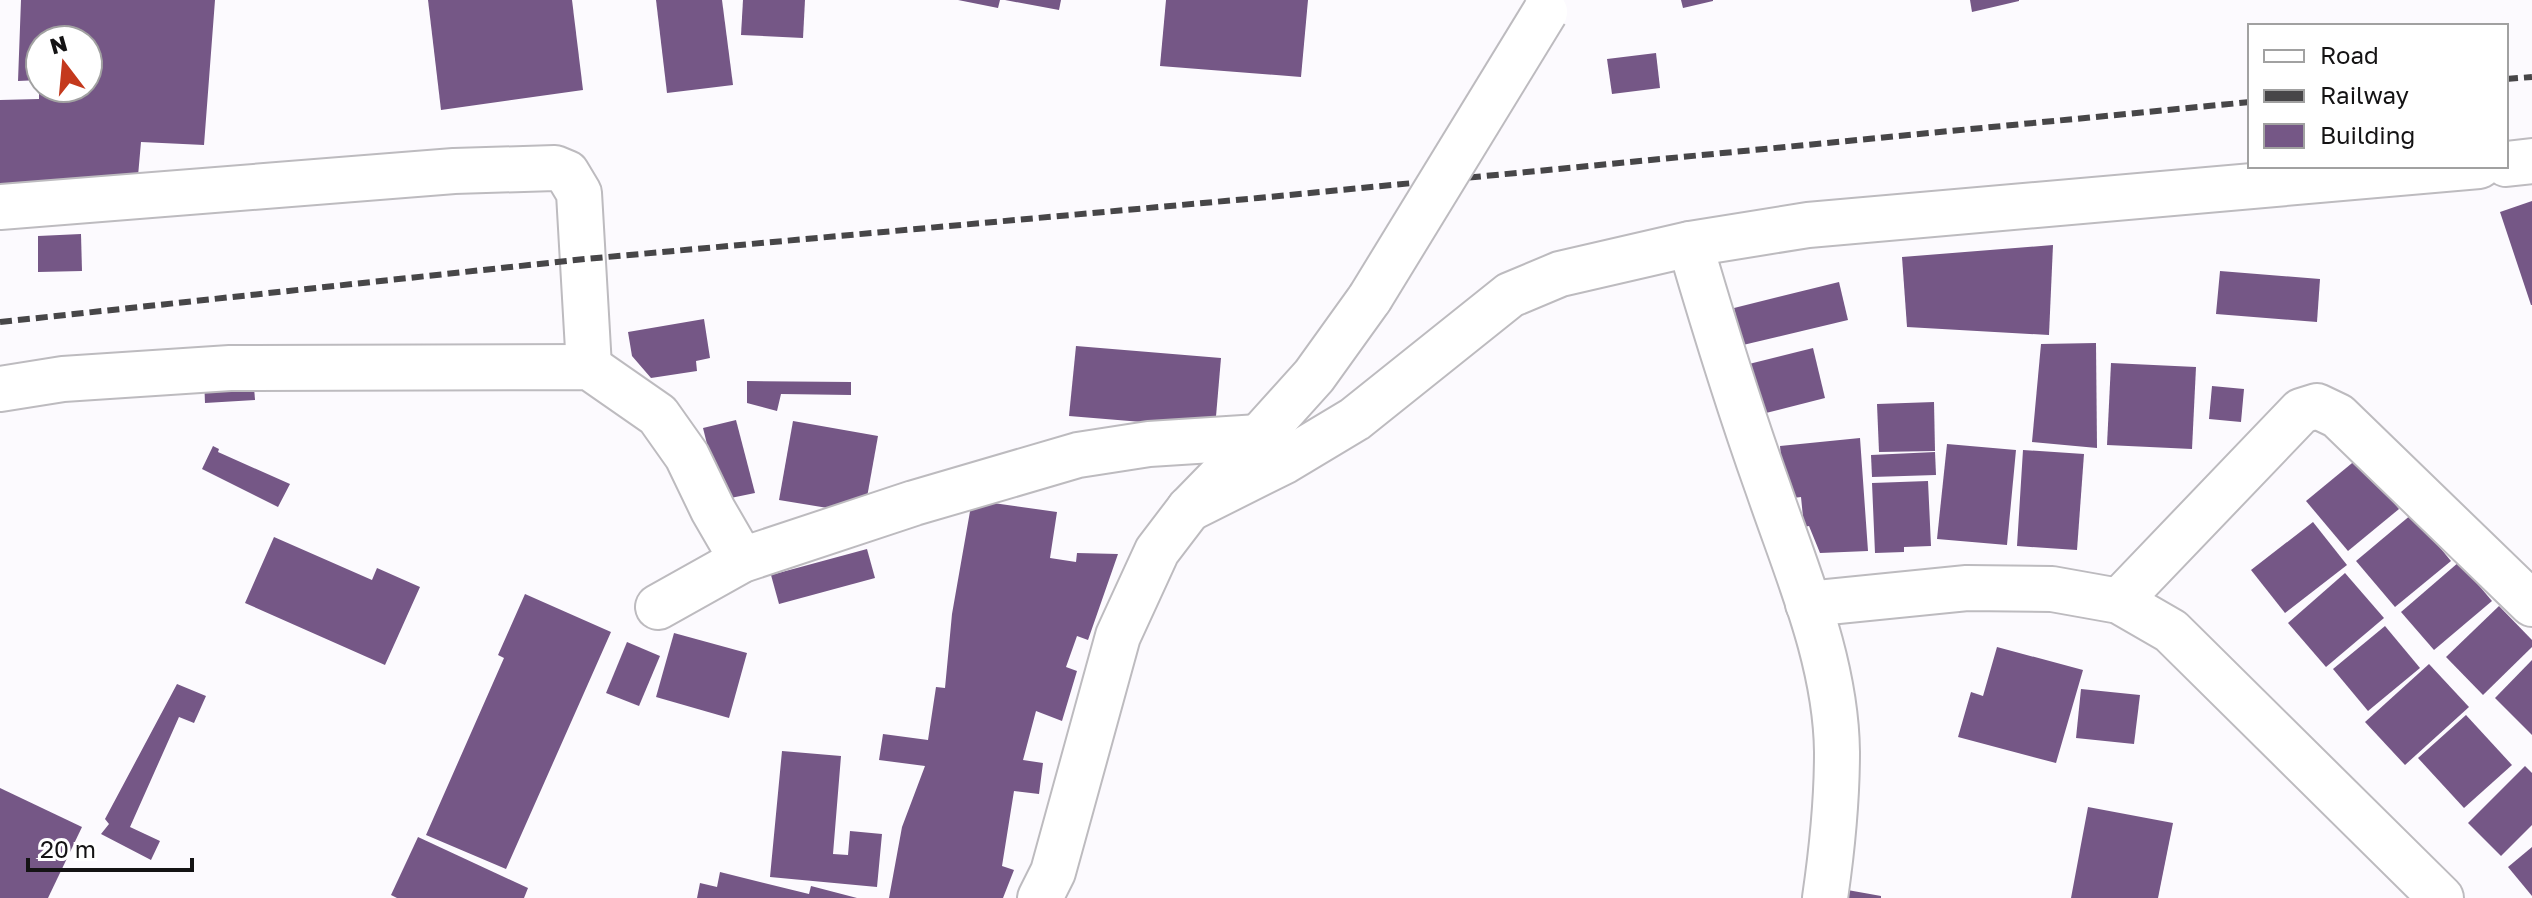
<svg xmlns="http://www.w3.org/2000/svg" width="2532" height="898" font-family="'Golos Text',sans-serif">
  <rect width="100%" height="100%" fill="#fcfafe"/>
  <g fill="#755786">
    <path d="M21,0H215L204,145L141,142L138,176L0,188V100L39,99V88H88V40H40V80L18,81Z"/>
    <path d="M428,0H572L583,90L441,110Z"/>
    <path d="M656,0H722L733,85L667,93Z"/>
    <path d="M743,0H805L803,38L741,35Z"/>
    <path d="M958,0H1000L998,8Z"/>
    <path d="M1005,0H1061L1059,10Z"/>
    <path d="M1166,0H1308L1301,77L1160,66Z"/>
    <path d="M1681,0H1713V1L1683,8Z"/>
    <path d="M1970,0H2019V1L1972,12Z"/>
    <path d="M1656,53L1660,88L1612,94L1607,59Z"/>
    <path d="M2532,201V305H2531L2500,212Z"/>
    <path d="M81,234L82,271L38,272V236Z"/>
    <path d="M2053,245L2049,335L1907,327L1902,257Z"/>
    <path d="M2220,271L2320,279L2317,322L2216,314Z"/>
    <path d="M1839,282L1848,320L1743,345L1734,308Z"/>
    <path d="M704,319L710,358L696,361L697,371L651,378L632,356L628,332Z"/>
    <path d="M2096,343L2097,448L2032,442L2041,344Z"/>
    <path d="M1076,346L1221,358L1215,428L1069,416Z"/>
    <path d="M1813,348L1825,398L1754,416L1741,366Z"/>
    <path d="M2111,363L2196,367L2192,449L2107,445Z"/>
    <path d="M253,374L255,400L205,403L204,378Z"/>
    <path d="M747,381L851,382V395L781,394L777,411L747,403Z"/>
    <path d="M2212,386L2244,389L2241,422L2209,419Z"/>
    <path d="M1934,402L1935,451L1879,452L1877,404Z"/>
    <path d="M736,420L755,493L721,500L703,428Z"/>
    <path d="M793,421L878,436L864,514L779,500Z"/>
    <path d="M1860,438L1868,551L1820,553L1809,526L1804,527L1801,497L1785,499L1780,446Z"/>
    <path d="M1947,444L2016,450L2007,545L1937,539Z"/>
    <path d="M213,446L219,449L218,452L290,484L278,507L202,469Z"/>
    <path d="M2023,450L2084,454L2077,550L2017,546Z"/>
    <path d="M1935,452L1936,475L1872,477L1871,455Z"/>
    <path d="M2357,459L2399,509L2348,551L2306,501Z"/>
    <path d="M1928,481L1931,546L1904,547V552L1875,553L1872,483Z"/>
    <path d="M972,500L1057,512L1050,558L1076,562L1077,553L1118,554L1088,640L1077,636L1066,667L1077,671L1062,721L1036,711L1023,760L1043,763L1039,794L1014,791L1002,866L1014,870L1003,898H889L902,827L925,766L879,760L883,734L928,740L936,687L945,688L952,614Z"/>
    <path d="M2412,514L2451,561L2395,607L2356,561Z"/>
    <path d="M2313,522L2347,565L2285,613L2251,570Z"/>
    <path d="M274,537L372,580L377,568L420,587L385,665L245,603Z"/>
    <path d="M867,549L875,578L779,604L771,575Z"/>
    <path d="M2459,562L2492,601L2434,650L2401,612Z"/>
    <path d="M2345,573L2384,618L2326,667L2288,623Z"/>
    <path d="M525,594L611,632L506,869L426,835L504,658L498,655Z"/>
    <path d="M2499,606L2532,640V647L2483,695L2446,657Z"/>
    <path d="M2385,626L2420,668L2368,711L2333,669Z"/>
    <path d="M674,633L747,653L729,718L656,697Z"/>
    <path d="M627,642L660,656L639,706L606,693Z"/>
    <path d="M1997,647L2083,670L2056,763L1958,737L1971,692L1983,696Z"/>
    <path d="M2532,660V735L2495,698Z"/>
    <path d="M2429,664L2469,707L2405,765L2365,722Z"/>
    <path d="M177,684L206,696L194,723L179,717L130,827L160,841L151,860L101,834L109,824L105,819Z"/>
    <path d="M2081,689L2140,695L2134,744L2076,738Z"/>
    <path d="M2466,715L2512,765L2464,808L2418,758Z"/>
    <path d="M782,751L841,756L833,854L848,855L850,831L882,834L877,887L770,877Z"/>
    <path d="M2525,766L2532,773V825L2501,856L2468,823Z"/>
    <path d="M0,788L82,827L48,898H0Z"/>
    <path d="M2088,807L2173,823L2158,898H2071Z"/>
    <path d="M418,837L528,888L524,898H397L391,895Z"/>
    <path d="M2532,847V896L2508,867Z"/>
    <path d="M720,872L809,894L811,886L857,898H697L700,883L717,887Z"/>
    <path d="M1842,889L1881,896V898H1840Z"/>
  </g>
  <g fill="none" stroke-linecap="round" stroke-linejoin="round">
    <g stroke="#bdbbbf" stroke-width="48">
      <g id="minor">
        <path d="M2506,164L2532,161"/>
        <path d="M0,207L454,171L555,168L567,173L579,193L589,367"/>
        <path d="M1690,244C1714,326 1739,407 1768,488C1797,573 1836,661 1837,752C1837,801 1832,850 1825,898"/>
        <path d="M0,389L63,379L230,368L589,367L658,415L687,456L713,510L742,560"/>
        <path d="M1189,509L1285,461L1355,419L1510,295L1560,274L1690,244L1808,225L2479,166"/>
        <path d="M2119,601L2301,411L2317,406L2338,416L2532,604"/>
        <path d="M1808,604L1967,588L2052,589L2119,601L2171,631L2441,898"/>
        <path d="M658,607L742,560L914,503L1078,455L1149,444L1259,437"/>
        <path d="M1040,898L1053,872L1118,636L1157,551L1189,509L1259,437L1314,376L1370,298"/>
      </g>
    </g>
    <use href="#minor" stroke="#fff" stroke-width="44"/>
    <g stroke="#474648" stroke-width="6" stroke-dasharray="12 6" stroke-linecap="butt">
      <path d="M2506,79L2532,77"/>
      <path d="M0,322L585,259L1258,198L2250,102"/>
    </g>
    <g stroke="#bdbbbf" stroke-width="48" stroke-linecap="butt">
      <path id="minor-bridge" d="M1370,298L1545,12"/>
    </g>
    <use href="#minor-bridge" stroke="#fff" stroke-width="44"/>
  </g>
  <rect x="2248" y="24" width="260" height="144" fill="#ffffff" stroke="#a1a1a1" stroke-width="2"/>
  <rect x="2264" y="50" width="40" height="12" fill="#ffffff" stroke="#a1a1a1" stroke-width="2"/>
  <text x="2320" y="64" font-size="24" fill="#141314">Road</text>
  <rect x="2264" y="90" width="40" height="12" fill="#474648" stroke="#a1a1a1" stroke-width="2"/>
  <text x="2320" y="104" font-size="24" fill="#141314">Railway</text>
  <rect x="2264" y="124" width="40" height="24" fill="#755786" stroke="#a1a1a1" stroke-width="2"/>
  <text x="2320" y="144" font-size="24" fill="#141314">Building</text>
  <g transform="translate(64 64) rotate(344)"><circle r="38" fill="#ffffff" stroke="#a1a1a1" stroke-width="2"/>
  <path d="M0-6L14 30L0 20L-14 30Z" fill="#c4391d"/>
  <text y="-12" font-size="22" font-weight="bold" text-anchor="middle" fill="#141314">N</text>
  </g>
  <path d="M28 858v12h164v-12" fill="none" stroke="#141314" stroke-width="4"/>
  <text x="40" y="858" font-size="24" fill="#141314" stroke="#ffffff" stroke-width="6" paint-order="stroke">20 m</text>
</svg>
